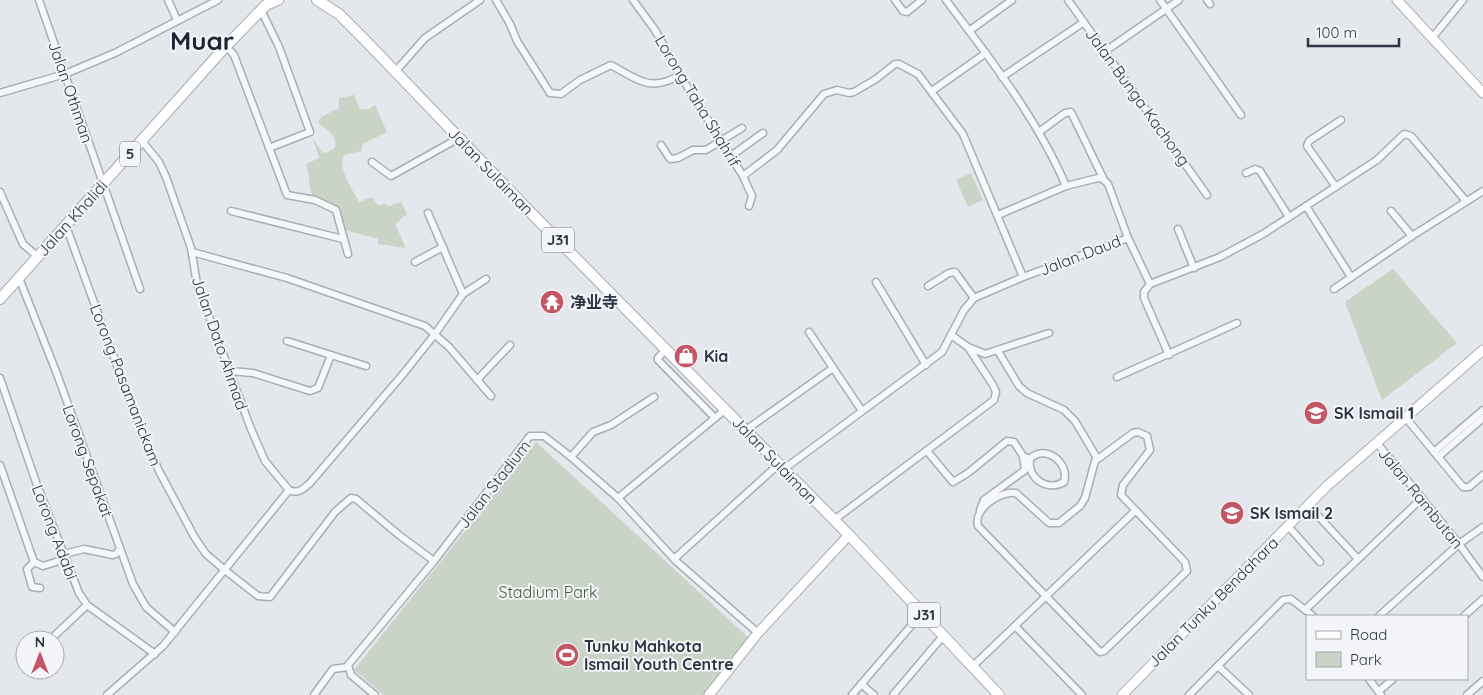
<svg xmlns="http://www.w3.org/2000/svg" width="1483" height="695" font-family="Quicksand,'Noto Sans SC',sans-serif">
  <rect width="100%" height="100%" fill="#e4e7eb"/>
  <g fill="#c9d4c6">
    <path d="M354,95L360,109L368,110L375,105L387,132L363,144L361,151L344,155C337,168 353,190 359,202L372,197L378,205L385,204L389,206L401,202L407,214L395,224L406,248L378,244V239L345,230C341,206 336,205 313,197C308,185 310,176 306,164L319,158L313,139L322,152L326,153L335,148C338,133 325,130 318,122L321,117L339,108V98Z"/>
    <path d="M971,173L983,200L968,207L956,180Z"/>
    <path d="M1393,269L1457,343L1382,400L1345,302Z"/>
    <path d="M536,442L750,639L704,695H384L354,670Z"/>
  </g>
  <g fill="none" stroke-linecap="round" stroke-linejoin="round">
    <g stroke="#a9aeb5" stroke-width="9">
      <g id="street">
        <path d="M39,0L140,289"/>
        <path d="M168,0L177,20"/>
        <path d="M496,0L510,24L517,41L550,93L561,94L580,80L611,65C637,79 650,93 680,75"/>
        <path d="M633,0L655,30L680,75L743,176L752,196L749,206"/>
        <path d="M895,0L903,11L907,12L922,0"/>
        <path d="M946,0C990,59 1037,118 1066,186"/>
        <path d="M1068,0L1207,195"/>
        <path d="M1160,0L1241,115"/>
        <path d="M1207,0L1210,4"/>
        <path d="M261,10L279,47L310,132L269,148"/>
        <path d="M969,31L1012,0"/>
        <path d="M1432,38L1463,0"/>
        <path d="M226,46L234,55L287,195L315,200L336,210L348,254"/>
        <path d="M1104,52L1179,0"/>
        <path d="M395,72L425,38L480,0"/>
        <path d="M1002,77L1084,22"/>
        <path d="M932,91L986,53"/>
        <path d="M0,93L65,74L115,53L218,0"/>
        <path d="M1039,132L1065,113L1071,112L1104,180"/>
        <path d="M661,145L670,159L678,158L693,150H706L742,128"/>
        <path d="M731,156L763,133"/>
        <path d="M372,162L391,176L459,138"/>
        <path d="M1246,173L1255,169L1260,171L1289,217"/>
        <path d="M743,176L777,150L824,94L837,90L849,93L854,92L876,79L895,64H899L918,74L963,134L1023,277"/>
        <path d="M1336,187L1307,146L1309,141L1341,120"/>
        <path d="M0,192L23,244L38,257"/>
        <path d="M1306,206L1351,277"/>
        <path d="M231,211L343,239"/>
        <path d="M1391,211L1412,236L1483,191"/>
        <path d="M428,213L463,294"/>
        <path d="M66,226L138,423L159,471L195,538L206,554L226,571L258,596L270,597L335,512L351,498L356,499L399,535L434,561"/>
        <path d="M1178,229L1194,268"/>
        <path d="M1128,238L1150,284"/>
        <path d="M192,252L287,278L425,326L449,347L491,396"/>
        <path d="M415,262L443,247"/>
        <path d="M19,278L57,374L133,584L146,607L175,632"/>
        <path d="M876,282L926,365"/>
        <path d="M928,286L949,273L955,272L974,298"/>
        <path d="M1334,289L1412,236"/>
        <path d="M809,332L862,411"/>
        <path d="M951,335L968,347L985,354L1049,333"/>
        <path d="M287,341L331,355"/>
        <path d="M666,349L658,358V360L715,418"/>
        <path d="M998,351L1019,386L1027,393L1064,410L1075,421L1097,458"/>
        <path d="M1169,355L1144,298V292L1150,284L1220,257L1263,234L1377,160L1404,134L1411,136L1466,201"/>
        <path d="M230,371L253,373L310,391L318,388L331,355L366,366"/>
        <path d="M1117,377L1237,323"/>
        <path d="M0,378L37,485L79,593L87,605L155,654"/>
        <path d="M477,380L510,345"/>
        <path d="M1406,418L1463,487H1469L1483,475"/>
        <path d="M746,430L833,368"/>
        <path d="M1138,432L1147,436L1150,450L1123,485L1121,495L1185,562L1187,571L1104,651L1100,652L978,526C973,509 1001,490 1016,493L1049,523H1059L1080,506L1085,498L1095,461L1133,433Z"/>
        <path d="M1377,443L1459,544L1483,577"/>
        <path d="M927,451L953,482L968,473L1007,441L1014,442L1023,456L1025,470L984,500L980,510"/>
        <path d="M1434,452L1483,410"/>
        <path d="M1023,456L1030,459C1045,443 1070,463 1064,482C1047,492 1027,478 1030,459"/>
        <path d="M571,457L593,432L611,425L654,397"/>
        <path d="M1438,457L1483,418"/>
        <path d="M0,465L34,562L43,566L65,559"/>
        <path d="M784,469L942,352L964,310L974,298L1023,277L1128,238L1108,184L1103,179L1098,178L1066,186L998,215"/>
        <path d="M289,490C299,494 303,489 310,483L404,373L435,334L463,294L486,279"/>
        <path d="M618,498L726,409"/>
        <path d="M1309,506L1358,559"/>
        <path d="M834,520L994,400L996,392L993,385L968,347"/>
        <path d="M1288,526L1320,562"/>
        <path d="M64,554L84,549L113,555L116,554L119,550"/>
        <path d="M674,559L779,464"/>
        <path d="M34,562L27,569L32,587L40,588"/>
        <path d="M1306,609L1422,498"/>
        <path d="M1379,616L1459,544L1483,527"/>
        <path d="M1464,616L1483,599"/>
        <path d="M1015,626L1082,695"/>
        <path d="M50,640L87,605"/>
        <path d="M1218,666L1249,695"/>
        <path d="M972,667L1135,511"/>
        <path d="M1369,679L1381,695"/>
        <path d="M861,684L874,695"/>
        <path d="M1379,691L1393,679"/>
        <path d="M107,695L163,646L289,490L265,461L251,429L197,284L191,248L166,177L159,162L142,141"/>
        <path d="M314,695L333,669L348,667"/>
        <path d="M375,695L351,675L348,665L434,561L530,436H544L571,457L618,498L676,561L758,633"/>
        <path d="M852,695L922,613"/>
        <path d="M893,695L943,636"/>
        <path d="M1189,695L1283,600L1291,599L1313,616"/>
        <path d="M1467,695L1483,681"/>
      </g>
    </g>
    <g stroke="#a9aeb5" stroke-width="11">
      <g id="secondary">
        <path d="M1397,0L1483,93"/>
        <path d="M709,695L758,633L849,535"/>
        <path d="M1122,695L1327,486L1483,350"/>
      </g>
    </g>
    <g stroke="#a4abb5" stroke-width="12">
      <g id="primary">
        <path d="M317,0L339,14L363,38L537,219L849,535L999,695"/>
        <path d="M0,299L226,46L266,5L278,0"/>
      </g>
    </g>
    <use href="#street" stroke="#f6f7f9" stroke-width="6"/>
    <use href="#secondary" stroke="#fff" stroke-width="9"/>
    <use href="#primary" stroke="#fff" stroke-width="10"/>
  </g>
  <defs>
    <g id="temple-disc" transform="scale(1.25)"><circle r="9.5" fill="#c35664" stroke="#f4f5f8"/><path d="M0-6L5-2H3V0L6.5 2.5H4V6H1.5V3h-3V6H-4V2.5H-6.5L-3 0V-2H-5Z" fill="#fff"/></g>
    <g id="shop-disc" transform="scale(1.25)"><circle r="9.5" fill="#c35664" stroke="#f4f5f8"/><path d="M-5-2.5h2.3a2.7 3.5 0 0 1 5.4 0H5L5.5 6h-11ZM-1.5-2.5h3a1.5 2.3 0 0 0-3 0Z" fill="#fff"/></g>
    <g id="school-disc" transform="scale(1.25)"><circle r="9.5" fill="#c35664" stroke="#f4f5f8"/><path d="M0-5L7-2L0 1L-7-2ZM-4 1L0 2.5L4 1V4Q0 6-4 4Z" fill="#fff"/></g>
    <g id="stadium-disc" transform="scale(1.25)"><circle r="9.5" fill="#c35664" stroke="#f4f5f8"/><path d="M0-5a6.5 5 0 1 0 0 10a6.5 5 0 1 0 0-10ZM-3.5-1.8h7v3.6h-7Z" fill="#fff"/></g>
  </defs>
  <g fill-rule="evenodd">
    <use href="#temple-disc" x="552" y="302"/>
    <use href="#shop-disc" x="686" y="356"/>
    <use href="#school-disc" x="1316" y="413"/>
    <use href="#school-disc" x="1232" y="513"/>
    <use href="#stadium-disc" x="567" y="655"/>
  </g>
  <g text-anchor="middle" stroke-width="4" stroke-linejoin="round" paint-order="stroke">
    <g fill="#f4f5f8" stroke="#696e79" stroke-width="1">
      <rect x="120" y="141.5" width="20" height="25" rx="4"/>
      <rect x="542" y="227.5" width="32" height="25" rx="4"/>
      <rect x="908" y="602.5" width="32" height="25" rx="4"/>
    </g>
    <g font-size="15" font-weight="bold" fill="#2d3442">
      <text x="130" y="159">5</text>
      <text x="558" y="245">J31</text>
      <text x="924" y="620">J31</text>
    </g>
    <g font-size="16" fill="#2d3442" stroke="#f4f5f8">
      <text transform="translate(71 92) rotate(71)" y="6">Jalan Othman</text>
      <text transform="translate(1138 97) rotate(54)" y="6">Jalan Bunga Kachong</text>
      <text transform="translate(698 101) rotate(59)" y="6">Lorong Taha Shahrif</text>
      <text transform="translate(491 171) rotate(46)" y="6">Jalan Sulaiman</text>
      <text transform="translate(72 218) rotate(-48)" y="6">Jalan Khalidi</text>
      <text transform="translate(1080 255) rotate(-21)" y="6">Jalan Daud</text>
      <text transform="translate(220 343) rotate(71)" y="6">Jalan Dato Ahmad</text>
      <text transform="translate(126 385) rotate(69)" y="6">Lorong Pasamanickam</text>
      <text transform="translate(775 460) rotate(46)" y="6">Jalan Sulaiman</text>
      <text transform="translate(88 461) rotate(70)" y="6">Lorong Sepakat</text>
      <text transform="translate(494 484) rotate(-52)" y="6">Jalan Stadium</text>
      <text transform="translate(1421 498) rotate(51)" y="6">Jalan Rambutan</text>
      <text transform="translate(55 532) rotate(69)" y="6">Lorong Adabi</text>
      <text transform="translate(1213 602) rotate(-45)" y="6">Jalan Tunku Bendahara</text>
    </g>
    <g font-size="16" font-weight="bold" fill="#2d3442" stroke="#f4f5f8" text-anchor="start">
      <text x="570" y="308">净业寺</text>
      <text x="704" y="362">Kia</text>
      <text x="1334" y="419">SK Ismail 1</text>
      <text x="1250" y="519">SK Ismail 2</text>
      <text x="584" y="652">Tunku Mahkota<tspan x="584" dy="18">Ismail Youth Centre</tspan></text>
    </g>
    <g font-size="16" fill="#415c3c" stroke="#f4f5f8">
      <text x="548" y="598">Stadium Park</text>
    </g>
    <g font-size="26" font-weight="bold" fill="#1f2533" stroke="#f4f5f8">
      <text x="202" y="50">Muar</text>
    </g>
  </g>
  <rect x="1306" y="615" width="162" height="65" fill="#f4f5f8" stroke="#a4a8af"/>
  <rect x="1316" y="631" width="25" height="8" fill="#ffffff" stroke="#a4a8af"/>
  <text x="1350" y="640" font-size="15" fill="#2d3442">Road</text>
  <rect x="1316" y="652" width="25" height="15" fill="#c9d4c6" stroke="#a4a8af"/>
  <text x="1350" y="665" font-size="15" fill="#2d3442">Park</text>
  <g transform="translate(40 655)"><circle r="24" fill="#f4f5f8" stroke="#a4a8af"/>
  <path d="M0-4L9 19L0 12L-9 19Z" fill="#c35664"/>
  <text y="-8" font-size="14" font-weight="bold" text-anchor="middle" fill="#2d3442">N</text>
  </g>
  <path d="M1308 38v8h91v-8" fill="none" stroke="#2d3442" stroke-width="2.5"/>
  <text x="1316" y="38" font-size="15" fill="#2d3442" stroke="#f4f5f8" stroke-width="4" paint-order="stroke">100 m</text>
</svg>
